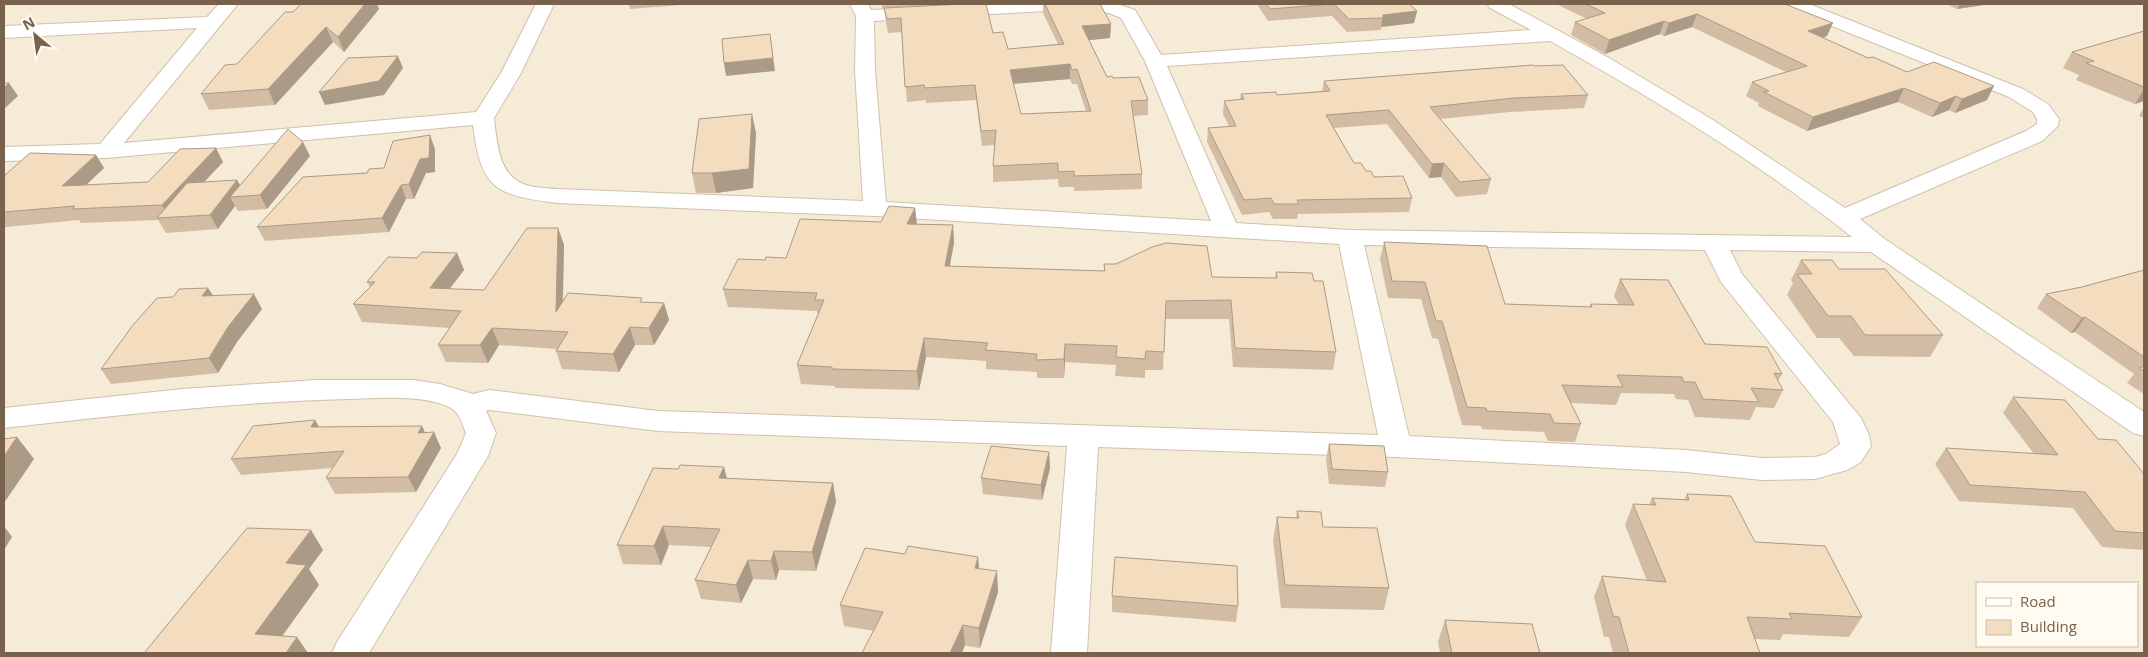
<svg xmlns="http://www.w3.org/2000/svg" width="2148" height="657" font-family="'Open Sans',sans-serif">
  <rect width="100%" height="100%" fill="#fdf8e9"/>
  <path fill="#f5ebd7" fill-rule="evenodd" d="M4,4H2144V653H4ZM1977,583H2137V646H1977Z"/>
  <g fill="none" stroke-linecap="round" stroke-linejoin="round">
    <g stroke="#d0c1ad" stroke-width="2">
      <path id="minor" d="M219,4H238L124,143L476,112L501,73L536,4H554L521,73L494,118C497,142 498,176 526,185C535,188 547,188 557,189L863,201L855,71L856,16L850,4H868L871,10L986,4H1117L1135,10L1161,55L1531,30L1490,8L1487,4H1509L1609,58L1713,120L1845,208L2026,131L2037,124V119L2033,112L2009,97L1787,8L1784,4H1809L2023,89L2048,104L2059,119L2058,126L2042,141L1860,219L1886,240L2144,412V436L2133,433L1871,252L1730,250L1742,274L1861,418L1869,435L1871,446L1861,462L1847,470L1815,479L1762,480L1686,472L1396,457L1098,447L1087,653H1051L1067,446L658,431L489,410L486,411L496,433L488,456L369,653H332L337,642L457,454L466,433C462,424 460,413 451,408C426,394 377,398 349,399C234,402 119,415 4,428V408L182,389L316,380H413L440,384L473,394L489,390L658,411L1378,435L1339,244L875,216L557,203C496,195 481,190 473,125L106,158L4,161V147L100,144L197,28L4,38V26L207,17ZM1062,10L1109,13L1121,18L1145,61L1211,221L886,202L875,71L874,21ZM1550,41C1654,99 1758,162 1852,237L1350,230L1236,223L1167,66ZM1364,245L1705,250L1721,282L1833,422L1840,444L1826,454L1815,457L1762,458L1686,450L1409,436Z"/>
    </g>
    <use href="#minor" fill="#fff" fill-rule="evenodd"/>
  </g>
  <g fill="#d2bda4" fill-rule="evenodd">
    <path d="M301,4H377L379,9L344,52L333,42L275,105L209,110L201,94L237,64L293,12Z"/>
    <path d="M629,4H681V5L630,9Z"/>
    <path d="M882,4H955L882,8Z"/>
    <path d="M1043,4H1100L1111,24L1110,38L1089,40L1107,77L1113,78L1148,100V115L1133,116L1142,174V189L1074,191V187H1059L1058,179L993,182V166L995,145L982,146L976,100L926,103V100L907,102L902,32L888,33L886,22L884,8L993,33L1008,49L1058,44L1043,13ZM1070,79L1072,84H1077L1086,111L1021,114L1013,84Z"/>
    <path d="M1257,4H1409L1417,11L1414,23L1381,27V30L1347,32L1332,16L1268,21Z"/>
    <path d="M1556,4H1787V5L1827,36L1823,38L1868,58L1987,100L1955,113L1949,110L1932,117L1898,102L1807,131L1758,106L1759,103L1746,96L1752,82L1786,72L1692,27L1664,36L1660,34L1605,54L1571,35L1575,22L1587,19Z"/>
    <path d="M1946,4H1990L1957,9Z"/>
    <path d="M2144,31V101L2135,104L2076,80L2079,75L2063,68L2072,52Z"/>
    <path d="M1534,66L1588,95L1584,108L1510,112L1440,119L1491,179L1487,194L1456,197L1441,177L1429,178L1387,124L1334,128L1354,163L1366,171L1374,177L1412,198L1409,212L1298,214L1297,219H1273L1269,212L1242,215L1207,142L1208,128L1229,126L1223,114L1224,101L1240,100L1241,94L1277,95L1322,91L1324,81Z"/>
    <path d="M2144,107V118L2139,116Z"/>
    <path d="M756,133L753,188L716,193H696L692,173Z"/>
    <path d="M435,149V172L426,173L414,199H406L389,232L265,241L257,227L367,173L384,168Z"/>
    <path d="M96,155L104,168L86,185L148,182L223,162L204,182L237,180L240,185L310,156L267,209L238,211L235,206L218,229L166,233L158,220L81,223L79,220L6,227L4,229V176Z"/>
    <path d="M915,208L917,224L953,225L954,243L950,266L1104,271V264L1212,277L1275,278L1276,272L1314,281L1336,352L1333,370L1233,367L1229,319H1165L1163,370H1145V378L1115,376L1116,365L1065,362L1064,378H1037V372L986,369V361L926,357L919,390L835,388V386L801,384L797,365L818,315L817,311L728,307L723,289L765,260L786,258L881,222Z"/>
    <path d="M558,228L564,245L563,302H644L664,303L669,320L654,345H635L619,372L562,369L556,351L557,349L499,345L488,363L446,362L438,345L450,328L362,322L353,304L370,287L367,282L417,258L457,253L464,270L450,289L484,290Z"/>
    <path d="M1384,242L1505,304L1589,307L1591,304L1619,305L1614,296L1620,279L1705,344L1782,374L1778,381L1783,390L1774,408L1756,407L1750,420L1695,417L1688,400L1676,399L1674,394L1621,393L1616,405L1571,403L1581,424L1575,442L1548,441L1544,432L1482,429L1481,426L1462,425L1438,339L1432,338L1421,299L1388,298L1380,259Z"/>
    <path d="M1801,260L1839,269L1943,335L1930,357L1854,356L1839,338H1817L1787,295L1793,283L1791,280Z"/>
    <path d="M2144,270V394L2127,383L2134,374L2075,332L2071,333L2037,308L2046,294L2082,287Z"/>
    <path d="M208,288L213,295L262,309L237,342L218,373L111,384L101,369L173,297Z"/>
    <path d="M2013,397L2098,439L2144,474V550L2102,547L2073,508L1959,501L1935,464L1946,448L2034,454L2003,413Z"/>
    <path d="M315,420L319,427L425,433L441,448L416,492L335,494L326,478L333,468L241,475L231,459Z"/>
    <path d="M1329,444L1388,472L1385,487L1329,484L1326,459Z"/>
    <path d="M1049,452L1050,468L1042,500L983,494L981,478Z"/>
    <path d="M724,467L727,478L833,483L836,502L816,571L779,570L776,580L753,579L741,603L701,599L695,580L711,547L669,545L661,565L623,564L617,545L678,469Z"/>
    <path d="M1687,494L1862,617L1849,637L1783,634L1780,640L1755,639L1760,653H1613L1609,637H1604L1594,597L1602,576L1647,581L1625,525L1633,504L1649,505L1652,498L1684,500Z"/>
    <path d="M1297,511L1323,527L1389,588L1384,610L1281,608L1273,540L1277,517L1296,518Z"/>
    <path d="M905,554L978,557L979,568L998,592L980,648L844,626L840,605Z"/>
    <path d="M1112,596L1238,606L1236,622L1112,612Z"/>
    <path d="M1445,620L1540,653H1440L1438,642Z"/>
  </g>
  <g fill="#ab9a86">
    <path d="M365,4H377L379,9L344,52L338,37Z"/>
    <path d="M1960,4H1990L1957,9Z"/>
    <path d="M1417,11L1414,23L1381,27L1383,15Z"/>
    <path d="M1697,14L1692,27L1664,36L1669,23Z"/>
    <path d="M1664,21L1660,34L1605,54L1609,40Z"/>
    <path d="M1833,23L1827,36L1803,45L1808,31Z"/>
    <path d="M1111,24L1110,38L1082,41V26Z"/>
    <path d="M326,27L333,42L275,105L268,89Z"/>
    <path d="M770,34L775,71L726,76L724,63Z"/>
    <path d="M398,56L403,68L384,95L325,105L319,92Z"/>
    <path d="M1070,64V79L1010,84V70Z"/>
    <path d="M9,83L18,96L4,109V88Z"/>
    <path d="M1994,86L1987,100L1955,113L1962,99Z"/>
    <path d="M1904,88L1898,102L1807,131L1813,117Z"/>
    <path d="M2144,89V101L2135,104Z"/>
    <path d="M1956,96L1949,110L1932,117L1940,103Z"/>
    <path d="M752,114L756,133L753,188L716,193L712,173Z"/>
    <path d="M430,135L435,149V172L426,173L414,199L409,184Z"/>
    <path d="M303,142L310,156L267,209L260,195Z"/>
    <path d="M216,148L223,162L171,217L169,218L162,205Z"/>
    <path d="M96,155L104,168L70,200L62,186Z"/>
    <path d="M1444,163L1441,177L1429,178L1432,164Z"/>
    <path d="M237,180L245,194L230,197L235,206L218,229L210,215Z"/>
    <path d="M401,185L406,199L389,232L382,218Z"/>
    <path d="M915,208L917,225L907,224Z"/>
    <path d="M953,225L954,243L946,284L945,266Z"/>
    <path d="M558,228L564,245L562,329L556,312Z"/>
    <path d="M457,253L464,270L437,305L430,288Z"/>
    <path d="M208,288L217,303L202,296Z"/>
    <path d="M254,294L262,309L237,342L218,373L209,358L228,327Z"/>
    <path d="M664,303L669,320L654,345L649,328Z"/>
    <path d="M2085,317L2075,332L2071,333L2082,318Z"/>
    <path d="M630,327L635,345L619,372L613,354Z"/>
    <path d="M492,328L499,345L488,363L480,345Z"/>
    <path d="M924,338L926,357L919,390L917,371Z"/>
    <path d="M1065,344V362L1064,378V359Z"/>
    <path d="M315,420L324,436L311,427Z"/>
    <path d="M422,426L429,441L434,432L441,448L416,492L408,477L418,433Z"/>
    <path d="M17,437L34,459L4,503V456Z"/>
    <path d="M1049,452L1050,468L1042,500L1041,485Z"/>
    <path d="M724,467L728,485L719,478Z"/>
    <path d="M833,483L836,502L816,571L812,552Z"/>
    <path d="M4,526L12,537L4,550Z"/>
    <path d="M663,526L669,545L661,565L654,546Z"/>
    <path d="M311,530L323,550L309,569L319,585L270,653L255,634L286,563Z"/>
    <path d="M774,551L779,570L776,580L771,561Z"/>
    <path d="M978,557L980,578L975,568Z"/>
    <path d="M748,560L753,579L741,603L736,585Z"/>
    <path d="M997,571L998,592L980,648L979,628Z"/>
    <path d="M963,625L965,645L962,653H950Z"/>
    <path d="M297,637L308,653H286Z"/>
  </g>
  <g fill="#f4dcbf" stroke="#ab9a86" fill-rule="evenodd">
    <path d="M301,4H365L338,37L326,27L268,89L201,94L225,65L237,64L285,12H293Z"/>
    <path d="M964,4H986L993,33L1003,32L1008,49L1064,44L1045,4H1100L1111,24L1082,26L1107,77L1112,76L1113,78L1139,77L1148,100L1131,101L1142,174L1074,176V171L1058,172V163L993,166L996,130L981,131L975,85L925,88L924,85L905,87L901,18L887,19L884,8ZM1070,64L1072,70L1077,69L1091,111L1021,114L1010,70Z"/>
    <path d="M1266,4H1409L1417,11L1383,15V18L1349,19L1334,4L1270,9Z"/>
    <path d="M1586,4H1785L1833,23L1808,31L1868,58L1873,57L1907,72L1934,62L1994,86L1962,99L1956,96L1940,103L1904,88L1813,117L1764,92L1769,91L1752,82L1807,66L1697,14L1669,23L1664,21L1609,40L1575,22L1605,13Z"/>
    <path d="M2144,31V87L2086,63L2094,61L2072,52Z"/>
    <path d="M770,34L773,58L724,63L722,39Z"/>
    <path d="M398,56L379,81L319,92L348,58Z"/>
    <path d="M1533,65L1534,66L1563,65L1588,95L1514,98L1430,107L1491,179L1460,182L1444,163L1432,164L1389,110L1326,115L1354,163H1361L1366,171H1371L1374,177L1403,176L1412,198L1297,200L1299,204H1274L1271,198L1244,200L1208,128L1236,126L1224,101L1244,99L1241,94L1276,92L1277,95L1330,91L1324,81Z"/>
    <path d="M4,83H9L4,88Z"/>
    <path d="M752,114L749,169L712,173H692L699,119Z"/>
    <path d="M288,129L303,142L260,195L230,197Z"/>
    <path d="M430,135L429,158L420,159L409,184L401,185L382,218L257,227L303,177L367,173L369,169L384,168L393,141Z"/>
    <path d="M216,148L162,205L72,209L75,206L4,212V176L30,153L96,155L62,186L148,182L180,149Z"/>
    <path d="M237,180L210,215L157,218L187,183Z"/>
    <path d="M889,206L915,208L907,224L953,225L945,266L1105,271L1104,264H1116L1152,247L1166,243L1207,246L1212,277L1277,278L1276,272L1312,273L1314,281H1323L1336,352L1235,348L1231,300L1166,301L1164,352L1146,351L1145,359L1116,357L1117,346L1065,344L1064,359L1036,360L1037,354L985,350L988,343L924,338L917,371L832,369V367L797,365L824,300H815L817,293L723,289L738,259L765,260L766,257L786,258L800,219L881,222Z"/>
    <path d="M527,228H558L556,312L568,293L642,298L640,302L664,303L649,328L630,327L613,354L556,351L568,332L492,328L480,345H438L461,311L353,304L375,282H367L388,257L417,258L422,252L457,253L430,288L484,290Z"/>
    <path d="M1384,242L1487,246L1505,304L1592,307L1591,304L1634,305L1620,279L1668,280L1705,344L1767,347L1782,374L1774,373L1783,390L1751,388L1759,402L1703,399L1695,382H1684L1682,377L1617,375L1623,387L1562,385L1581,424L1554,423L1550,414L1487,411L1486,408L1467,407L1442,321H1436L1425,282L1392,281Z"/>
    <path d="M1801,260H1832L1839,269H1885L1943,335H1865L1851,316H1828L1797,274H1812Z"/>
    <path d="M2144,270V357L2085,317L2082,318L2046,294L2082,287Z"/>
    <path d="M208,288L202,296L254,294L228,327L209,358L101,369L133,325L157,298L173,297L179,289Z"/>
    <path d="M2144,366V371L2139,368Z"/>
    <path d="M2013,397L2065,400L2098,439L2116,440L2144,474V533L2115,531L2085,492L1970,485L1946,448L2058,455Z"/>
    <path d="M315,420L311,427L422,426L418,433L434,432L408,477L326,478L344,451L231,459L253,426Z"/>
    <path d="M17,437L4,456V439Z"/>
    <path d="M1329,444L1384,446L1388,472L1332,469Z"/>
    <path d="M991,446L1049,452L1041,485L981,478Z"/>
    <path d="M680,465L724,467L719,478L833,483L812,552L774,551L771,561L748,560L736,585L695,580L720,529L663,526L654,546L617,545L653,468L678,469Z"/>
    <path d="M1687,494L1731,496L1755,542L1825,546L1862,617L1789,613L1792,619L1747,617L1760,653H1629L1619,617L1613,616L1602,576L1666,582L1633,504L1656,505L1652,498L1689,500Z"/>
    <path d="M1297,511L1321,512L1323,527L1377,528L1389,588L1285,585L1277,517L1299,518Z"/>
    <path d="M247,528L311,530L286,563L306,565L255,634L297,637L286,653H144Z"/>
    <path d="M908,546L978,557L975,568L997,571L979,628L963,625L950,653H862L883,612L840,605L865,548L905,554Z"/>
    <path d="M1115,557L1237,566L1238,606L1112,596Z"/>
    <path d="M1445,620L1532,624L1540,653H1452Z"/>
  </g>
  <rect width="2148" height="657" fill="none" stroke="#79624b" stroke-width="10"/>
  <rect x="1976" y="582" width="162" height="65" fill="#fffbf0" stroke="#c9beae"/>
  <rect x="1986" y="598" width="25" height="8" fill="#ffffff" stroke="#c9beae"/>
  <text x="2020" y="607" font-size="15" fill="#79624b">Road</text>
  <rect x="1986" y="620" width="25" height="15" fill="#f4dcbf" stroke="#c9beae"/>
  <text x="2020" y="632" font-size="15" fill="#79624b">Building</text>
  <g transform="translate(35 35) rotate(331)" stroke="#fffbf0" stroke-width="4" paint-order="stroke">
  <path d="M0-4L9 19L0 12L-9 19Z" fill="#79624b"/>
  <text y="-8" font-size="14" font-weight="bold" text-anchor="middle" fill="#79624b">N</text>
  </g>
</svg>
